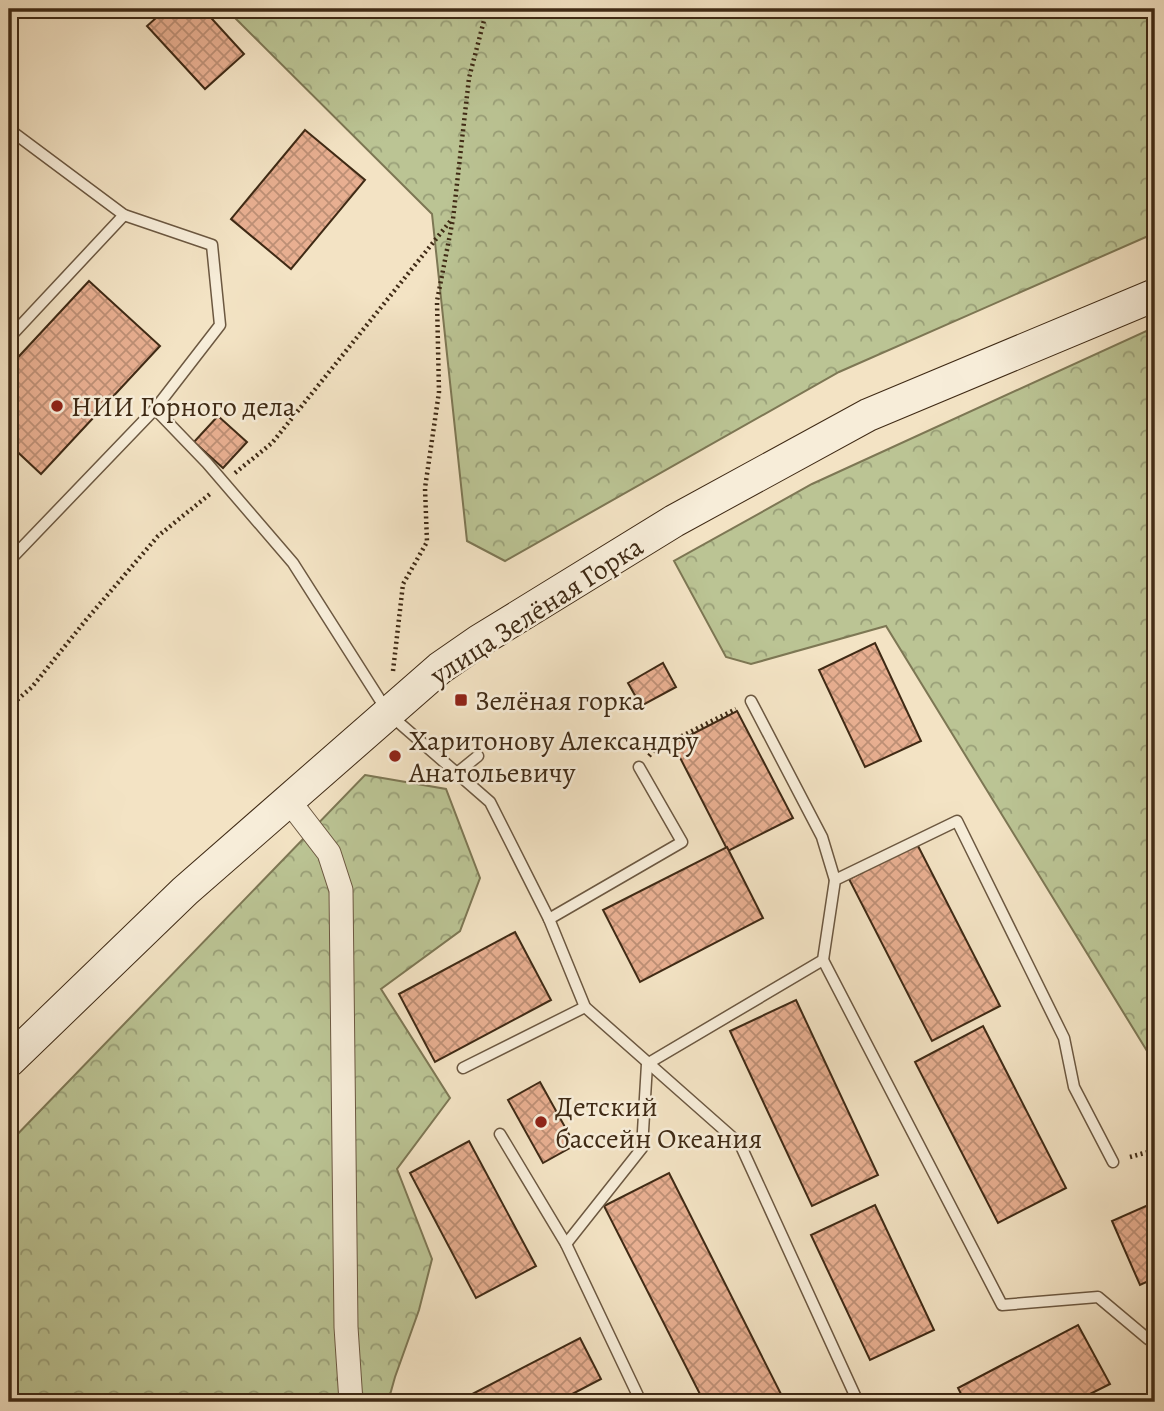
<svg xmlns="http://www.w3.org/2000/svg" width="1164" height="1411" font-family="Alegreya,serif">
  <defs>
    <pattern id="forest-crowns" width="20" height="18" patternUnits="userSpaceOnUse" patternTransform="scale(1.75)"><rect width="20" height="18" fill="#bbc494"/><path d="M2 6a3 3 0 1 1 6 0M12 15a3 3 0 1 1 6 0" fill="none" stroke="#999f78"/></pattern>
    <pattern id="building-cross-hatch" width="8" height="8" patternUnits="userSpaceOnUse" patternTransform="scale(1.75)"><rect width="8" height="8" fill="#e8af91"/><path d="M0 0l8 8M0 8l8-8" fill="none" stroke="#bd8f75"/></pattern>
  </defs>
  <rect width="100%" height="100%" fill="#f3e3c4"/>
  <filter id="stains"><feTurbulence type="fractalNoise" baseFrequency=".00286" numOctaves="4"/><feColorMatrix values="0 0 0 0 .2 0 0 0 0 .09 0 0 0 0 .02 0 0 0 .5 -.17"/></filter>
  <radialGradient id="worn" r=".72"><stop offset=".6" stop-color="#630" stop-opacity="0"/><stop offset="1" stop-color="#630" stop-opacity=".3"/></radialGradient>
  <g fill="url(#forest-crowns)" stroke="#7d7754" stroke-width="2">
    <path d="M226,9H1155V233L839,372L505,561L467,541L432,214Z"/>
    <path d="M1155,327V1064L886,626L751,664L726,657L674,561L812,484Z"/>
    <path d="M365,775L446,789L480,878L460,931L381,989L450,1098L397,1169L432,1259L419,1310L395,1377L388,1402H9V1143Z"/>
  </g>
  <g fill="url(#building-cross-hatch)" stroke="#3f2a15" stroke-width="2">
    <path d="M166,9H203L244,54L205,89L147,26Z"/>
    <path d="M305,130L365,180L291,269L231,219Z"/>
    <path d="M89,281L160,346L41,474L9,444V367Z"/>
    <path d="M218,416L247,442L223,468L194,442Z"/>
    <path d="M875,643L921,741L865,767L819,670Z"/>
    <path d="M663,663L676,687L641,706L628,683Z"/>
    <path d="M737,711L793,818L728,851L673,744Z"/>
    <path d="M917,844L1000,1006L932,1041L849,879Z"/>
    <path d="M727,847L763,918L640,982L603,910Z"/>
    <path d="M515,932L551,1000L435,1062L399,994Z"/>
    <path d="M796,1000L878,1175L812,1206L730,1031Z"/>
    <path d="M983,1026L1066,1188L998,1223L915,1062Z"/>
    <path d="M540,1082L575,1145L543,1163L508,1100Z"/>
    <path d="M469,1141L536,1266L476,1298L410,1173Z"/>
    <path d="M669,1173L785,1402H704L604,1206Z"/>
    <path d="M1155,1202V1278L1140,1285L1112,1221Z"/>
    <path d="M875,1205L934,1330L870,1360L811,1235Z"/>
    <path d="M1078,1325L1110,1384L1074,1402H965L958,1388Z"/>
    <path d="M580,1338L601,1379L557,1402H457Z"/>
  </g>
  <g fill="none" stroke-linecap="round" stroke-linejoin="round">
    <g stroke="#6c5841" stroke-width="13">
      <g id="lane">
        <path d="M9,139L14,133L124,215L212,245L220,325L155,409L9,561"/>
        <path d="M9,338L124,215"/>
        <path d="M155,409L207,463L293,563L389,714L490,802L549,919L585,1007L740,1144L858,1402"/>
        <path d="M751,701L822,837L835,880"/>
        <path d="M457,773L478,756"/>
        <path d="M549,919L682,842L639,767"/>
        <path d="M823,960L1002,1305L1098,1297L1148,1339"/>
        <path d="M463,1068L585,1007"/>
        <path d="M500,1134L566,1244L641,1402"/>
        <path d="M566,1244L642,1148L647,1064L823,960L835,880L957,821L1064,1038L1074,1087L1113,1162"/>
      </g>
    </g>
    <g stroke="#6c5841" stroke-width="25">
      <path id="street" d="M289,801L329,853L341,890L346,1327L351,1402"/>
    </g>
    <g stroke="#3f2a15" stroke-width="34">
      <path id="secondary" d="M9,1061L185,891L440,668L479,641L674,521L868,415L1155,295"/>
    </g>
    <g stroke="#3f2a15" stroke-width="4.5" stroke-dasharray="2 3.5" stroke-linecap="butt">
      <path d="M235,473L272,443L452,219"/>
      <path d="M393,671L403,584L427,542L425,488L439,392L437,301L453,219L469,78L487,9"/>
      <path d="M9,707L32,687L86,620L158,536L210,494"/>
      <path d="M649,756L654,750L736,709"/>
      <path d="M1130,1157L1155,1150"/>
    </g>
    <use href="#lane" stroke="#f7edd9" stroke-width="10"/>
    <use href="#street" stroke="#f7edd9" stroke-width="23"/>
    <use href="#secondary" stroke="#f7edd9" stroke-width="32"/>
  </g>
  <g fill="#8f2418" stroke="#f7edd9" stroke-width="2.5">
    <circle cx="57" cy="406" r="7"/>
    <rect x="454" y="693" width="14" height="14" rx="3.5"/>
    <circle cx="395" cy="756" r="7"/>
    <circle cx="541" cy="1122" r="7"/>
  </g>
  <g text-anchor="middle" stroke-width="5" stroke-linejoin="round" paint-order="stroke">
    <g font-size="28" fill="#3f2a15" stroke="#f7edd9" text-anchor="start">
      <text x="71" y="416">НИИ Горного дела</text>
      <text x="475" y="710">Зелёная горка</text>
      <text x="409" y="750">Харитонову Александру<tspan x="409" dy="32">Анатольевичу</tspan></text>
      <text x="555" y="1116">Детский<tspan x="555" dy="32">бассейн Океания</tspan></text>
    </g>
    <g font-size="28" fill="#3f2a15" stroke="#f7edd9">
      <text transform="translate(536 610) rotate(-33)" y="10">улица Зелёная Горка</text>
    </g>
  </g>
  <rect width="1164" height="1411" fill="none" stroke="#f3e3c4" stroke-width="35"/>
  <rect x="10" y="10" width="1143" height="1390" fill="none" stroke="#3f2a15" stroke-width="3.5"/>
  <rect x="18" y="18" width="1129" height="1376" fill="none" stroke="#3f2a15" stroke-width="2"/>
  <rect width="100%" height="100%" filter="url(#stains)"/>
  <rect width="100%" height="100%" fill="url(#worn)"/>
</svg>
